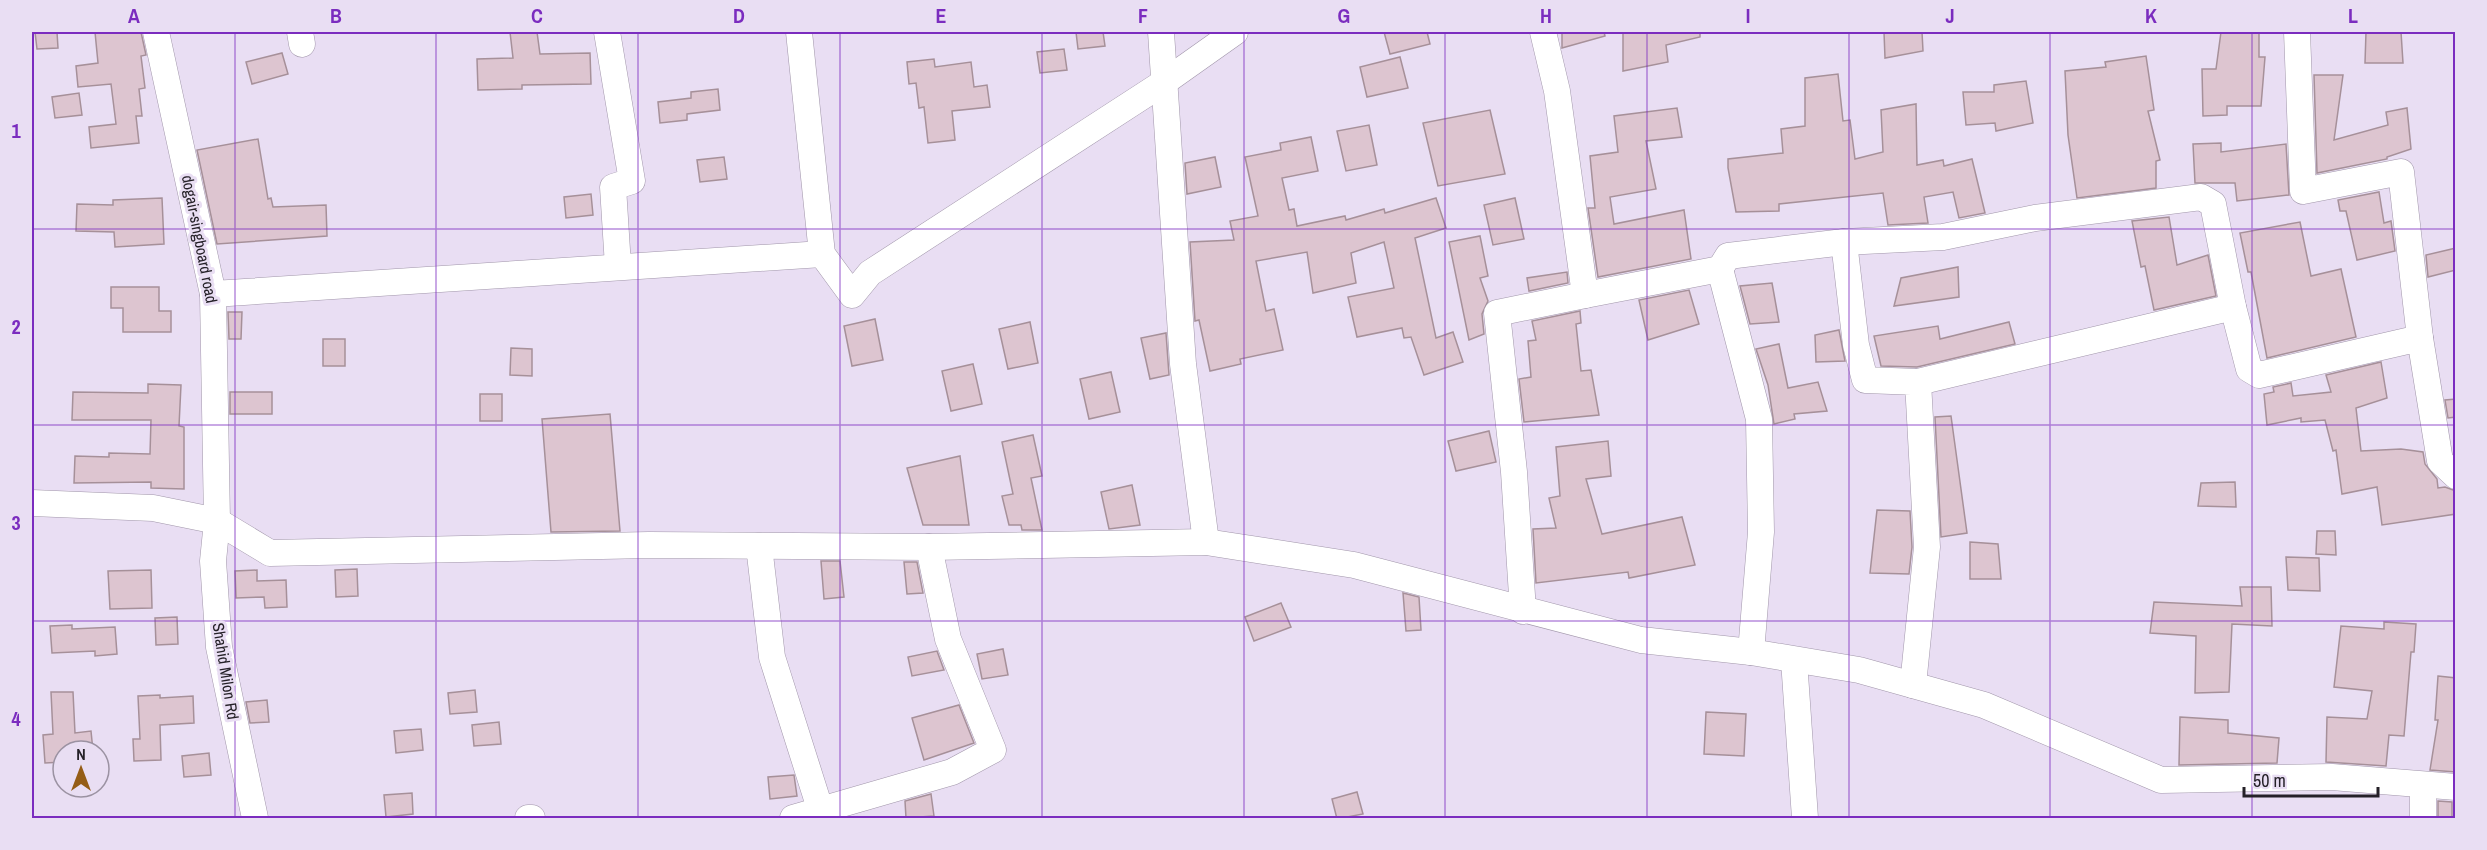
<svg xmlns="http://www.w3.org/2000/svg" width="2487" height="850" font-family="'Archivo Narrow',sans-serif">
  <rect width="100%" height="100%" fill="#e9def3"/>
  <g fill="#ddc5d0" stroke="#a69099" stroke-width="1.5">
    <path d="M35,32H57L58,48L37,49Z"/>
    <path d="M95,32H141L146,55L141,56L145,88L139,89L142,116H136L139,143L91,148L89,127L116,124L111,84L78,87L76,66L98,63Z"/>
    <path d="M510,32H537L540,54L590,53L591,84L522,85V89L478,90L477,59L513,58Z"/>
    <path d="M1076,32H1103L1105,46L1078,49Z"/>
    <path d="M1384,32H1427L1430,44L1390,54Z"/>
    <path d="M1562,32H1604L1605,36L1562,48Z"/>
    <path d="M1623,32H1700V37L1666,45L1668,62L1623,71Z"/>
    <path d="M1884,32H1922L1923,51L1885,58Z"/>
    <path d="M2221,32H2259V57H2265L2261,106H2227V115L2203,116L2202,69H2216Z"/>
    <path d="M2366,32H2401L2403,63H2365Z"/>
    <path d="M1064,49L1067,70L1040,73L1037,52Z"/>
    <path d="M282,53L288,74L252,84L246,62Z"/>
    <path d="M2146,56L2154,110L2148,111L2160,160L2156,161V188L2077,198L2068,135L2065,71L2106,67L2105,62Z"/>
    <path d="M1400,57L1408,88L1367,97L1360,67Z"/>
    <path d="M934,59L935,67L971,62L974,87L987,85L990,107L952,111L955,140L928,143L924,107L919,108L916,83L909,84L907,62Z"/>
    <path d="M1838,74L1843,121L1850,120L1855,159L1883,152L1881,110L1916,104L1917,165L1943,160L1944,166L1972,159L1985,213L1959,218L1953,192L1924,197L1928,223L1888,225L1883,193L1779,204V211L1736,212L1728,168V159L1783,153L1781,129L1805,126V78Z"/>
    <path d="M2314,75H2343L2334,140L2388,125L2386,112L2407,108L2411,149L2387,157V159L2317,173Z"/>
    <path d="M2026,81L2033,123L1996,131L1995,123L1966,125L1963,92H1994V85Z"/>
    <path d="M718,89L720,110L687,114V120L660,123L658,102L691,98V92Z"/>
    <path d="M79,93L82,115L55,118L52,97Z"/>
    <path d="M1677,108L1682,137L1646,141L1656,189L1610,197L1614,224L1684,210L1691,259L1598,277L1588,208H1595L1590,156L1618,152L1614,116Z"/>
    <path d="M1490,110L1505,174L1438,186L1423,123Z"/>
    <path d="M1369,125L1377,165L1346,171L1337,131Z"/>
    <path d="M1311,137L1318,171L1282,178L1289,210L1294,209L1297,226L1345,216L1346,220L1384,209L1385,213L1436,198L1446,228L1415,238L1436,338L1453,332L1463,362L1424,375L1411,337L1404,338L1402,328L1357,337L1348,297L1394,288L1384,242L1351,253L1356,283L1313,293L1307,252L1256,261L1266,311L1274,309L1283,350L1240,359L1241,364L1210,371L1199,320L1195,321L1190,242L1234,240L1230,221L1258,216L1245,157L1281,150L1280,143Z"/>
    <path d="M258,139L268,199L271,198L273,207L326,205L327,236L217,244L197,150Z"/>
    <path d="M2221,143V152L2286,144L2289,195L2237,201L2235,183H2195L2193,144Z"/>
    <path d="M724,157L727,179L700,182L697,160Z"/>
    <path d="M1215,157L1221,187L1187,194L1185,163Z"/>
    <path d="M2379,192L2384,223L2391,221L2395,251L2357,260L2346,211H2340L2338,200Z"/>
    <path d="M591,194L593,215L566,218L564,197Z"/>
    <path d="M162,198L164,244L115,247L114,232L76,231L77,204L113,205V200Z"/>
    <path d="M1515,198L1524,239L1493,245L1484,205Z"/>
    <path d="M2169,217L2177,265L2208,255L2216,296L2154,310L2145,266L2141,267L2132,221Z"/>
    <path d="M2300,222L2311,276L2341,269L2356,337L2267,358L2251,272H2248L2240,233Z"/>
    <path d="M1480,236L1488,276L1480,278L1488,301L1482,314L1484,334L1469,340L1449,242Z"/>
    <path d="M2456,248V270L2428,277L2426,255Z"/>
    <path d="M1958,267L1959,297L1894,306L1901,278Z"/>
    <path d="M1567,272L1568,283L1529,291L1527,278Z"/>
    <path d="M1772,283L1779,322L1750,324L1740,286Z"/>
    <path d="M111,287H159V311H171V332H123V308H111Z"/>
    <path d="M1689,290L1699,324L1648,340L1639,300Z"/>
    <path d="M1580,311L1581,323L1576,324L1581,371L1591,370L1599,415L1524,422L1519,379L1531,377L1528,341L1536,340L1532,321Z"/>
    <path d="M228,312H242L241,339H229Z"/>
    <path d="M875,319L883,360L852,366L844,326Z"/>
    <path d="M1030,322L1038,363L1008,369L999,329Z"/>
    <path d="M2009,322L2015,344L1917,367L1881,366L1874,336L1938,326L1940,339Z"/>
    <path d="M1839,330L1845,361L1816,362L1815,335Z"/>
    <path d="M1166,333L1169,375L1150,379L1141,338Z"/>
    <rect x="323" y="339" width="22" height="27"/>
    <path d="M1779,344L1788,388L1818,382L1827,411L1794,414L1795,419L1774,424L1768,385L1756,349Z"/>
    <path d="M511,348L532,349V376L510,375Z"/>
    <path d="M2381,362L2387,398L2356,408L2361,451L2401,449L2423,452L2425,464L2437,479L2438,488L2445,487L2456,491V514L2382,525L2377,487L2342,494L2336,450L2333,451L2325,420L2301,422V418L2267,425L2264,394L2274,392L2273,387L2291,383L2293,396L2331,392L2326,375Z"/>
    <path d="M973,364L982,404L951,411L942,371Z"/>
    <path d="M1111,372L1120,412L1089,419L1080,379Z"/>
    <path d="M148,384L181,385L179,426L184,427V489L151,488V482L74,483L75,456L109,457V453L150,454L151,420H72L73,392L148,393Z"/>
    <rect x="230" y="392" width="42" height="22"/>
    <rect x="480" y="394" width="22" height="27"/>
    <path d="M2456,399V417L2448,418L2445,400Z"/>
    <path d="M610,414L620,531L551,532L542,419Z"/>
    <path d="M1951,416L1967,533L1941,537L1935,417Z"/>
    <path d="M1489,431L1496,462L1456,471L1448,441Z"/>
    <path d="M1033,435L1042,476L1031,478L1042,530H1022L1021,525H1009L1002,496L1013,494L1002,442Z"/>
    <path d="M1608,441L1611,476L1586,479L1602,534L1682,517L1695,565L1629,578L1628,572L1536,583L1533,529L1556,528L1549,498L1560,496L1556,447Z"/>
    <path d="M960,456L969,525H923L907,468Z"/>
    <path d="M2235,482L2236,507L2198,506L2201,483Z"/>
    <path d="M1132,485L1140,525L1109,529L1101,492Z"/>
    <path d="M1877,510L1910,511L1912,547L1909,574L1870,573Z"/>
    <path d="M2317,531H2335L2336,555L2316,554Z"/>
    <path d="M1970,542L1998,544L2001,579H1970Z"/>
    <path d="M2286,557L2319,558L2320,591L2288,590Z"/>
    <path d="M821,561H840L844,597L824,599Z"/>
    <path d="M904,562H917L923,593L907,594Z"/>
    <path d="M357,569L358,596L336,597L335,570Z"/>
    <path d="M151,570L152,608L110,609L108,571Z"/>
    <path d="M257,570V581L286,580L287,607L265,608L264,597L236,598L235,571Z"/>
    <path d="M2240,587H2271L2272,626L2232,624L2229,692L2195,693L2196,636L2150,633L2154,602L2242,606Z"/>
    <path d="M1403,593L1419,597L1421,630L1406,631Z"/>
    <path d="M1281,603L1291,627L1254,641L1245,617Z"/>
    <path d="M177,617L178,644L156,645L155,618Z"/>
    <path d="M2384,622L2416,624L2414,652H2411L2404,736L2389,735L2386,766L2326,762L2327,717L2367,719L2372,691L2334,687L2341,626L2384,629Z"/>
    <path d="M72,625V629L115,627L117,654L95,656V651L52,653L50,626Z"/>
    <path d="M1003,649L1008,675L982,679L977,654Z"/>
    <path d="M937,651L944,670L912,676L908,657Z"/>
    <path d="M2438,676L2456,678V772L2430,770L2438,720H2435Z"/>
    <path d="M475,690L477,712L450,714L448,693Z"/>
    <path d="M51,692H73L75,733L91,731L93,751H63V762L45,763L43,735L53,734Z"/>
    <path d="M160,695V698L193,696L194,723L160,725L161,760L134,761L133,739H140L138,696Z"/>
    <path d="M267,700L269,722L250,723L246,702Z"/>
    <path d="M959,705L974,743L924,760L912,718Z"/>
    <path d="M1706,712L1746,714L1744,756L1704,754Z"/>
    <path d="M2180,717L2228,720V733L2279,738L2277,763L2179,765Z"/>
    <path d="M499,722L501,744L474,746L472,725Z"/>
    <path d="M421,729L423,750L396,753L394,731Z"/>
    <path d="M209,753L211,775L184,777L182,756Z"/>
    <path d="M794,775L797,796L770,799L768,777Z"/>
    <path d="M1357,792L1363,814L1337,819L1332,799Z"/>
    <path d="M412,793L413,814L386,817L384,795Z"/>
    <path d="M931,794L934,816L906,818L905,801Z"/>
    <path d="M2438,801L2452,802V819H2438Z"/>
  </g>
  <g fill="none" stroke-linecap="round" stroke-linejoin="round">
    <g stroke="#a196aa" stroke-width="27">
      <g id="minor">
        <path d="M156,32L213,294L217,521L213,561L219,647L255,818"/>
        <path d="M300,32L302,44"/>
        <path d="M607,32L632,181L613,187L618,266"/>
        <path d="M799,32L822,254L852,295L870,273L1163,83L1235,32"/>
        <path d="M1161,32L1183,364L1206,542"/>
        <path d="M1543,32L1557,91L1585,295L1720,269L1759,419L1761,532L1751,652"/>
        <path d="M2297,32L2303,191L2401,172L2420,338"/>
        <path d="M1844,242L1856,345L1865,380L1918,382L1927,547L1913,685"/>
        <path d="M1720,269L1728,256L1844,242L1943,237L2035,218L2201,197L2213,204L2233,307L2249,369L2259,375L2420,338L2440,461L2456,476"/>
        <path d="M213,294L822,254"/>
        <path d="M1918,382L2233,307"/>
        <path d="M32,503L153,508L217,521L270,553L649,545L929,547L1206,542L1354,565L1641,640L1751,652L1859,670L1984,705L2161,780L2332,777L2456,787"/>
        <path d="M759,546L772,657L823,818"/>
        <path d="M1523,611L1514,472L1497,313L1585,295"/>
        <path d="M1794,660L1805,818"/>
        <path d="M528,818H532"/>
        <path d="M793,818L952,772L993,750L948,639L929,547"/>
        <path d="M2423,818V785"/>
      </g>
    </g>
    <use href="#minor" stroke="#fff" stroke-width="26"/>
  </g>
  <path fill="none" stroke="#7b2cbf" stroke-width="1.5" stroke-opacity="0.55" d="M235,32V818M436,32V818M638,32V818M840,32V818M1042,32V818M1244,32V818M1445,32V818M1647,32V818M1849,32V818M2050,32V818M2252,32V818M32,229H2456M32,425H2456M32,621H2456"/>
  <g text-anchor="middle" stroke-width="6" stroke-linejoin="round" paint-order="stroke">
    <g font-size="16" fill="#252128" stroke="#e9def3">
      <text transform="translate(200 239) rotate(79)" y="6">dogair-singboard road</text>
      <text transform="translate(226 671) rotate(81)" y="6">Shahid Milon Rd</text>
    </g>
  </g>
  <rect width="2487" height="850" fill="none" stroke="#e9def3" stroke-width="66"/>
  <g transform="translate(81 769)"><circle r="28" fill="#e9def3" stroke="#9b92a2" stroke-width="1.5"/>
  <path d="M0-4.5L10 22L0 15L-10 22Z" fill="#955d16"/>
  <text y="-9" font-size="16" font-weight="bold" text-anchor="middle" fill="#252128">N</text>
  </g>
  <path d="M2244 787v9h134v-9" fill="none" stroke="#252128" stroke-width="3"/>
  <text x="2253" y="787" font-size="18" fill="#252128" stroke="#e9def3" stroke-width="4.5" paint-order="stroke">50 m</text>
  <rect x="33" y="33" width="2421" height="784" fill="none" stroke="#7b2cbf" stroke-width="2"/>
  <g font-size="20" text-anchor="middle" font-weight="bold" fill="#7b2cbf">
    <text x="134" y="23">A</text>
    <text x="336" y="23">B</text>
    <text x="537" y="23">C</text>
    <text x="739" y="23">D</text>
    <text x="941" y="23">E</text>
    <text x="1143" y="23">F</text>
    <text x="1344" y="23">G</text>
    <text x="1546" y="23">H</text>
    <text x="1748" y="23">I</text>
    <text x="1950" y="23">J</text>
    <text x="2151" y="23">K</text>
    <text x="2353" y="23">L</text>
    <text x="16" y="138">1</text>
    <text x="16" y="334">2</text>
    <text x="16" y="530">3</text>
    <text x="16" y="726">4</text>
  </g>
</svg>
